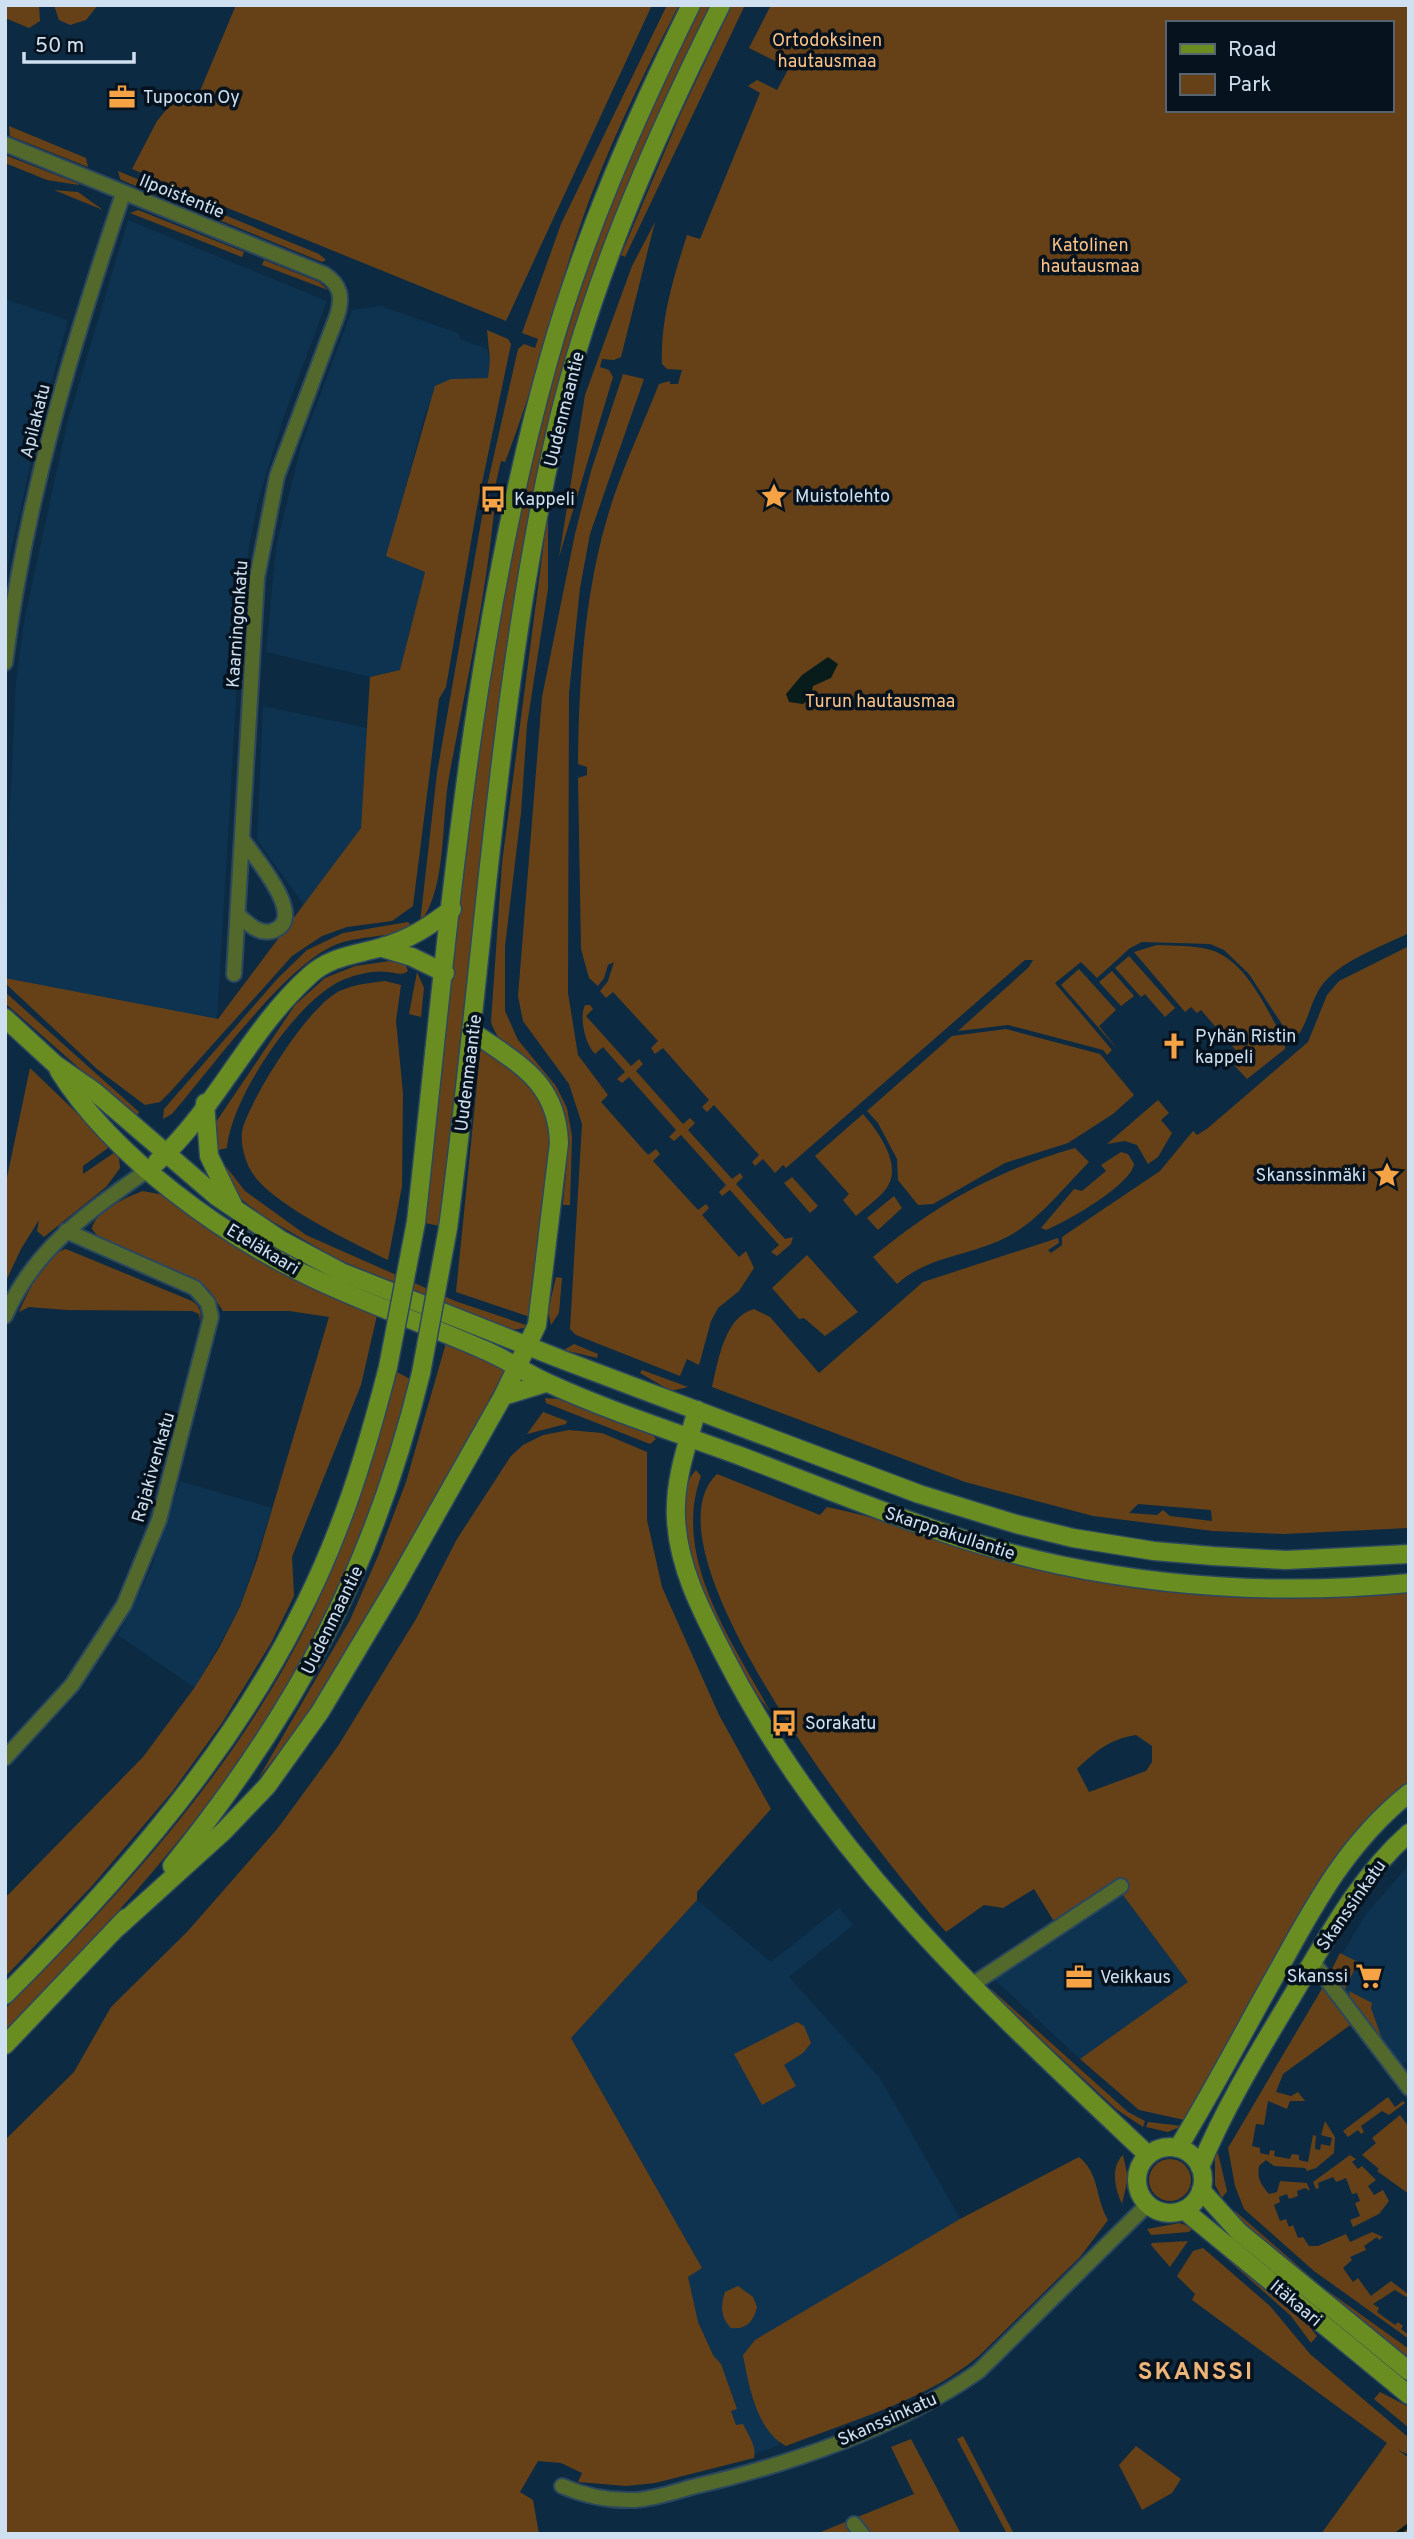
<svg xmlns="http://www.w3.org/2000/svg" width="1414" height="2539" font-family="Overpass,sans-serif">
  <rect width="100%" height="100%" fill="#0c2a42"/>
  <g fill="#0e3350">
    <path d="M128,220L327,301L283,419L258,501L249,546L242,599L217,1020L5,978L9,827L16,682L24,621L67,424Z"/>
    <path d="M5,299L68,320L38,431L5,577Z"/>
    <path d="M381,306L458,333L460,339L487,349L490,360L488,378L451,379L426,410L387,556L425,572L400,670L370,677L266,652L276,547L301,446L352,310Z"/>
    <path d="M263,706L367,728L361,828L306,908L257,840Z"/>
    <path d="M180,1481L272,1508L240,1607L195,1688L118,1635L151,1569Z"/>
    <path d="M1409,1865V2061L1387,2069L1330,1991L1323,1987L1366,1914Z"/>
    <path d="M1123,1894L1188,1982L1080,2059L995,1980Z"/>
    <path d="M697,1900L771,1962L839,1908L853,1925L789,1977L880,2078L966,2229L746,2356L780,2445L748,2456L682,2280L702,2268L571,2038Z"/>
  </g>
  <g fill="#664117" fill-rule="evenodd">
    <path d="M5,5H39L40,21L29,28L5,18Z"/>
    <path d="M54,5H98L86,20L70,25L59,20Z"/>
    <path d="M236,5H652L506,321L132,169L157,121L174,100L195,103Z"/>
    <path d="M667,5H679C642,77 605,152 579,229C553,306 535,386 505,462L501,461L495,487L487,486L518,349L524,344L535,348L538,339L522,333L561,224Z"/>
    <path d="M701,5H713L555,401L540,462L514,617L440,1226L425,1223C449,1021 464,816 499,615C536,406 602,193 701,5Z"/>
    <path d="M732,5H745L625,257L621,255L681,113Z"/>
    <path d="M771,5H1409V933C1381,947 1338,961 1320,988C1309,1005 1308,1026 1293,1041L1249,974L1224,950L1210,944L1142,942L1130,948L1097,978L1081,962L1055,983L1112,1050L1107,1055L1103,1050L1008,1025L958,1031L1029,967L1033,960H1025L786,1168L783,1165L775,1173L763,1159L755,1166L752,1162L759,1155L714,1105L707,1112L702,1107L709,1100L663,1048L655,1054L651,1048L658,1041L613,992L606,998L600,991L608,981L614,962L608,965L604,978L598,986L589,978L581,949L578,778L587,775V767L578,764C579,676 585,583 613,499C626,460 644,422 659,384L670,381V384H678L682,370L667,369L662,364C660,320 674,276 687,235L700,239L760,93L748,86L757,80L777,90L789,68L749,48ZM1167,23H1391V110H1167Z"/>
    <path d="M9,126L86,158L88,167L10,136Z"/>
    <path d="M5,155L79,184V185L47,180L5,163Z"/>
    <path d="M118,171L319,254L326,260L322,262L126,182L120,179Z"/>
    <path d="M54,190L78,192L103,210Z"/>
    <path d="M138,210L244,252L242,257L130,213Z"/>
    <path d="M655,222L621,357L614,360L602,359L600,367L609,370L613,377L559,557L585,395L632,266Z"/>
    <path d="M264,260L319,282L328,290L262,265Z"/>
    <path d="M487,330L508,339L511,344L477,507L446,687L439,699L413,906L392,921L347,927L322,936L292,956L171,1091L160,1102L145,1105L97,1069L5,983V978L218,1019L361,828L370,677L400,670L425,572L386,556L435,386L451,379L488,378L490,360Z"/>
    <path d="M623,374L644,379L590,534L580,588L569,693L568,993L578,1055L608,1095L601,1102L648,1155L656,1149L660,1154L653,1161L698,1210L706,1204L709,1208L702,1215L739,1257L746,1251L754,1268L739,1291L718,1308L711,1321L699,1365L687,1359L680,1376L576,1335L570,1329L582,1124L569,1084L523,1021L518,996L542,697L575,534L591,471Z"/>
    <path d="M486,494L489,495L486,509L494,512C485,602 465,689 449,777C441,821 447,888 420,923L437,773Z"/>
    <path d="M548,511V589L527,725L521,813L505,946V1011L518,1040L556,1086L567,1108L572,1136L570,1205H563C565,1175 573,1134 561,1106C548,1076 502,1057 491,1022L502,863Z"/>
    <path d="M408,922L413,928C389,938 360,935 335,945C286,965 209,1071 172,1114L163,1119L164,1109L278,978L307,950L343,933Z"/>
    <path d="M1157,945C1174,946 1194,945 1211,950C1247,961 1268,1012 1285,1042V1049L1247,1079L1232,1063L1240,1055L1201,1010L1197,1013L1191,1007L1185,1012L1134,952Z"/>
    <path d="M1409,946V1528L1284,1534L1213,1531L1093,1516L965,1482L712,1387C718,1362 724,1317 754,1309L770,1317L819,1373L923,1282L1058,1238L1059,1243L1048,1250L1051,1253L1062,1245V1237L1160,1171L1193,1131L1197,1135L1208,1128L1308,1042L1327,995L1339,981ZM1138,1504L1211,1510L1212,1521L1170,1516L1163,1510L1157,1515L1129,1513Z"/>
    <path d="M1129,956L1175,1008L1165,1017L1145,994L1141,997L1115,968Z"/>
    <path d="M390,961H404L408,971C402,976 396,973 388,972C374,970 359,974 345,979C298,997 231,1098 227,1148L214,1151L216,1122L295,1005L325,978L355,966Z"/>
    <path d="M1079,969L1116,1010L1099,1026L1118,1050L1061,985Z"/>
    <path d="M1112,971L1134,996L1121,1006L1099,982Z"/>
    <path d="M417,972L424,988L421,1017L409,1014Z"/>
    <path d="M385,981L401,985L396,1021L403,1093L402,1186L388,1260C352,1242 275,1206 253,1174C245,1162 239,1142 243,1127C255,1092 303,1016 333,995C347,985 368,983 385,981Z"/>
    <path d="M5,992L139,1112L136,1118L5,1003Z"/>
    <path d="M585,1005H590L593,1009L586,1016L631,1066L639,1059L643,1064L636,1071L683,1124L690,1118L695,1123L688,1130L732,1179L740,1173L743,1177L736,1184L785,1239L793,1237L791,1244L777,1256L771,1252L779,1245L730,1190L722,1196L719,1192L726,1185L681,1135L674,1141L669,1137L676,1130L629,1077L622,1083L617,1079L625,1072L603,1047L595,1054C585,1044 579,1018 585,1005Z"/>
    <path d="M1006,1029L1100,1054L1134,1095L1113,1114L1068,1143L1005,1163L933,1204L918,1205L898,1180L897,1159L878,1123L867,1111L952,1036Z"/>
    <path d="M481,1044L531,1085L543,1101L552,1132L530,1317L456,1292Z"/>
    <path d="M30,1068L106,1141L108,1148L83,1166V1174L118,1150L120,1168L106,1187L44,1237L37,1231L39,1220L21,1249L5,1283V1187Z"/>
    <path d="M1158,1100L1169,1113L1161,1120L1172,1133L1158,1157L1148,1164L1137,1145L1125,1141L1107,1144Z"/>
    <path d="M863,1114C878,1131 904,1166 886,1189C878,1199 866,1207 856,1216L843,1200L849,1194L815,1156Z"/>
    <path d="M1075,1148L1089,1162C1063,1188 1038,1222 1005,1238C969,1256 928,1256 897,1284L873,1257C935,1205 997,1170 1075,1148Z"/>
    <path d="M1121,1152L1128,1154L1134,1164C1131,1185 1066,1222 1046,1230L1041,1228L1074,1189L1082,1191L1106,1171L1101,1165Z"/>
    <path d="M220,1159L245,1191L306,1235L455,1301L526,1325L524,1328L512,1330L337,1259L263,1216L237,1196Z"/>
    <path d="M792,1177L818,1206L810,1213L784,1183Z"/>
    <path d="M143,1191L169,1196L377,1315L361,1385L292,1557L294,1596L271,1643L222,1723L172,1792L92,1886L5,1977V1898L143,1757L195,1687L219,1648L240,1607L257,1560L329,1317L289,1311H223L209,1290L199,1282C171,1271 108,1253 92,1229C93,1213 128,1196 143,1191Z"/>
    <path d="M894,1196L902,1208L878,1230L867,1218Z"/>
    <path d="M66,1249L192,1301C200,1306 202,1313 200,1322L199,1314L192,1311L67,1310L29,1307L19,1312C26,1295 47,1252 66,1249Z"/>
    <path d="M807,1255L858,1312L825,1336L804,1318L799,1319L772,1288Z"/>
    <path d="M556,1277L562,1278L559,1313L551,1325L548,1311Z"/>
    <path d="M446,1343L503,1368L504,1372L397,1571L317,1704L258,1779L350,1620L378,1556L406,1482Z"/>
    <path d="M574,1344L598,1354L597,1358L564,1350Z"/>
    <path d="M642,1370L688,1387L671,1391L640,1373Z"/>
    <path d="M397,1372L410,1379C349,1655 197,1835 5,2032V2009C124,1892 241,1763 313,1612C349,1534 376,1455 397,1372Z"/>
    <path d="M545,1398L558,1399L653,1435L656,1439L650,1444L546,1403Z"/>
    <path d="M543,1412L567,1421L566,1424L527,1434Z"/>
    <path d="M569,1430L602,1433L647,1452V1520L662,1587L719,1715L771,1809L697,1892V1900L571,2038L702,2268L688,2277L698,2322L713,2355L721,2364L737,2409L731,2411L736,2425L743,2424C748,2434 757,2447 754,2458L655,2483L626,2486L578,2482L582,2473L561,2463L538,2461L520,2492L533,2500L539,2534H5V2140L74,2072L111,2007L187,1932L278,1828L338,1746L416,1619L457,1539L511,1456L523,1445L543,1435Z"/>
    <path d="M696,1470L701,1476C671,1559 733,1642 771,1713C738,1673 650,1517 696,1470Z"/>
    <path d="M717,1474L820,1515L827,1507C901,1522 971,1553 1045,1570C1164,1597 1287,1603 1409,1592V1784L1364,1827L1189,2121L1139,2110L1080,2059L1188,1982L1114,1883L1055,1923L1034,1889L1003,1908L984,1905L946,1932C889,1867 634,1553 717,1474ZM1136,1735L1152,1746V1762L1146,1771L1089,1792L1077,1769C1094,1752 1112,1738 1136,1735Z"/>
    <path d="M1363,1891L1371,1892L1334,1945L1330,1943Z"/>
    <path d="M1340,1953L1358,1962L1344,1991L1332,1969Z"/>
    <path d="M1323,1987L1330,1991L1353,2023L1283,2074L1276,2092L1291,2096L1298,2092L1305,2101H1290L1287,2109L1268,2101L1264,2125L1256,2124L1252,2146L1260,2148V2153L1269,2155L1270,2150L1275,2151L1274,2156L1290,2159L1292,2154L1299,2155V2160L1308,2162L1313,2135L1316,2136L1315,2149L1320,2150L1321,2144L1330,2146L1332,2138L1321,2135L1325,2121L1335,2137L1334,2153L1316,2168L1307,2171L1305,2168L1274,2166L1266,2160L1259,2166C1257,2179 1261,2185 1269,2194L1277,2192L1280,2181L1307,2183L1310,2191L1305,2188L1297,2191L1298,2196L1289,2199L1287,2194L1279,2197L1280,2202L1274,2205L1280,2221L1286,2219L1289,2227L1293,2225L1298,2238L1303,2237L1309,2246H1318L1346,2234L1350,2242L1372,2232L1383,2237L1379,2240L1377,2237L1364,2246L1366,2250L1350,2257L1352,2260L1343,2268L1353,2282L1358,2278L1371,2296L1391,2281L1408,2294L1406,2297L1395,2290L1373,2304L1379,2308L1377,2312L1395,2325L1398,2322L1403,2326L1401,2329L1409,2335V2339L1314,2271L1244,2209L1235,2186L1228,2148Z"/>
    <path d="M991,1989L1128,2112L1145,2121L1143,2127L1116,2109L989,1991Z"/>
    <path d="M1349,1991L1372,2003L1371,2008L1384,2044L1351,2000Z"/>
    <path d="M797,2022L804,2026L811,2043L803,2053L784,2065L796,2086L762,2105L734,2054Z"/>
    <path d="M1388,2097L1395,2107L1403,2101L1405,2103L1389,2115L1382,2111L1361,2126L1364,2132L1361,2134L1358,2130L1348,2137L1343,2131Z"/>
    <path d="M1400,2115L1409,2127V2194L1377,2171L1379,2169L1362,2155L1376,2143L1372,2138Z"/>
    <path d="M1148,2122L1182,2126L1168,2132L1146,2127Z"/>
    <path d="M1218,2153L1227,2191L1222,2198L1215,2185V2154Z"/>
    <path d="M1123,2155L1128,2178L1122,2204C1115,2189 1110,2167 1123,2155Z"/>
    <path d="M1350,2155L1356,2159L1352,2162L1358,2169L1362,2166L1376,2180L1368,2186L1374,2195L1383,2190L1389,2201L1379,2214L1353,2227L1350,2220L1360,2216L1355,2203L1360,2201L1357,2193L1352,2194L1346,2178L1336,2182L1333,2177L1318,2183L1319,2188L1316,2189L1313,2182Z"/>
    <path d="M1079,2157C1100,2174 1095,2198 1108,2220L1080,2257L980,2355C930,2399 848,2422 786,2446C757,2431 749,2387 743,2355L755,2340L960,2219Z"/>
    <circle cx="1170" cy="2180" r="21"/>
    <path d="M1235,2211L1321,2286L1409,2349V2359L1385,2347L1230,2217Z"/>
    <path d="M1180,2223L1193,2228L1189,2232L1151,2235L1147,2229Z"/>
    <path d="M1212,2238L1296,2310L1317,2336L1311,2343L1291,2316L1208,2242Z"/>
    <path d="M1188,2241L1170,2267L1151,2245L1152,2243Z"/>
    <path d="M1203,2248L1270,2306L1310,2354L1409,2438V2455L1398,2450L1409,2458V2534H1321L1387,2443L1192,2300L1195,2294L1177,2276L1193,2251Z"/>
    <path d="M738,2286L753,2297L757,2307C754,2321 746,2330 731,2328C721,2318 720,2306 725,2292Z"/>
    <path d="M1380,2392L1409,2407V2428L1374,2399Z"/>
    <path d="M963,2436L1014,2534H1007L957,2439Z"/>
    <path d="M911,2439L961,2534H816L914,2494L891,2447Z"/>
    <path d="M1136,2446L1181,2479L1172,2493L1142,2510L1119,2465Z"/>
  </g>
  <path fill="#081d1b" d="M828,657L838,664L831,678L813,686L811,697L803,704L789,702L786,694L802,675Z"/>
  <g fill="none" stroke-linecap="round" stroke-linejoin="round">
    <path stroke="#081d1b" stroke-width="4.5" d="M1397,2534L1409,2525"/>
    <g stroke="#2b475e" stroke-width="18">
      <g id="street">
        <path d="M5,144L324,274C341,285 343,297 337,316L277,476L257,578L234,974"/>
        <path d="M5,663C25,503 72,345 123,194"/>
        <path d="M239,916C249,924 259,935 272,931C310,920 254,857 243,840"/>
        <path d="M5,1316C35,1247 90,1211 149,1169"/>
        <path d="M5,1758L72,1685L124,1605L159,1520L211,1317L208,1303L195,1288L66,1231"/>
        <path d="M1313,1962L1409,2088"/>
        <path d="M970,1986L1121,1886"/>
        <path d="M562,2486C585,2496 609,2501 635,2500C654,2499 674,2492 692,2487C788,2465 898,2428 979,2371L1148,2204"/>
        <path d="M854,2524L862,2534"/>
      </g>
    </g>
    <g stroke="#2b475e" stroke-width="21">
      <g id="secondary">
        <path d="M382,948L412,957L445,973"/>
        <path d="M5,1018L56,1065L95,1092L216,1196L281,1240L341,1272L563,1360L919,1494L1016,1524L1073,1538L1154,1551L1213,1556L1286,1560L1409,1554"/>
        <path d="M59,1071C114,1158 224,1237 317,1280C371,1305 427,1325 482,1349C505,1358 525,1373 548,1383C611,1412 678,1433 743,1457C848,1497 951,1542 1060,1565C1175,1589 1293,1594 1409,1583"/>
        <path d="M205,1103L209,1156L233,1205"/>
        <path d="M157,1162C216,1109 249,1030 309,976C330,956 356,955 382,947C409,940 431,925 452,909"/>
        <path d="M416,1222C448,934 470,642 548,362C582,239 635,119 691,5"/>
        <path d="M448,1228C483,968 496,705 552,448C585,295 651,145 721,5"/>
        <path d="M503,1396L546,1383"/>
        <path d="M697,1410C687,1445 674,1481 676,1518C678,1568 703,1614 725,1657C828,1859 986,2002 1148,2155"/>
        <path d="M172,1866C297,1711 374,1567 421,1373"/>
        <path d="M118,1927L224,1831L267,1786L320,1712L396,1585L503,1396L537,1325L559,1143C557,1081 518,1064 473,1032"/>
        <path d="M5,1995C141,1859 268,1711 338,1529C359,1476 374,1422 388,1367"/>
        <path d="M5,2045L126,1918"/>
        <circle cx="1170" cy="2180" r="33"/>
        <path d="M1178,2148C1214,2089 1246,2027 1280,1967C1316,1901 1349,1841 1409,1793"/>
        <path d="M1200,2167C1225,2107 1258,2053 1291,1998C1326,1940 1358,1878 1409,1833"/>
        <path d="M1201,2190L1239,2232L1409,2371"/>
        <path d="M1184,2210L1409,2395"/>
      </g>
    </g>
    <use href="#street" stroke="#53692c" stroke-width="14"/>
    <use href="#secondary" stroke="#6a8d22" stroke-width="18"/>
    <g stroke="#2b475e" stroke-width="21" stroke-linecap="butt">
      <g id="secondary-bridge">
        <path d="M388,1367L416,1222"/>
        <path d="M421,1373L448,1228"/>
      </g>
    </g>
    <use href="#secondary-bridge" stroke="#6a8d22" stroke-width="18"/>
  </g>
  <defs>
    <g id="office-bare" transform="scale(2.1)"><path d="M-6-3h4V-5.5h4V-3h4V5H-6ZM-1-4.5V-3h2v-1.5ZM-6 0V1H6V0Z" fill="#f5a345" stroke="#06121d" stroke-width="2.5" paint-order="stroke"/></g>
    <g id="sight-bare" transform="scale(2.1)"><path d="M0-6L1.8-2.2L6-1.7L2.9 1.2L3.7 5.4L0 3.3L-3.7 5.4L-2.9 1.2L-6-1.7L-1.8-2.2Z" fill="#f5a345" stroke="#06121d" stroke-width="2.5" paint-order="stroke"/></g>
    <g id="bus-bare" transform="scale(2.1)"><path d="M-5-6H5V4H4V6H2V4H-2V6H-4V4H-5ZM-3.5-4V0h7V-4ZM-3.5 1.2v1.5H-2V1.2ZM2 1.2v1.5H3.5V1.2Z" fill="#f5a345" stroke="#06121d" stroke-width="2.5" paint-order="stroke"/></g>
    <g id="church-bare" transform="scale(2.1)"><path d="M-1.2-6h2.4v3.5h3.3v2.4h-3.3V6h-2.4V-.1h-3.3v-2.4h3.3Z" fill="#f5a345" stroke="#06121d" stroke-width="2.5" paint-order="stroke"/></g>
    <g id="supermarket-bare" transform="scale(2.1)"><path d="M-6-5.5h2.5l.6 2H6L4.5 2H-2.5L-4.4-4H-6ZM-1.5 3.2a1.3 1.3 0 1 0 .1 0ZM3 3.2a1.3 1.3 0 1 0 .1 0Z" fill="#f5a345" stroke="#06121d" stroke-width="2.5" paint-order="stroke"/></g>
  </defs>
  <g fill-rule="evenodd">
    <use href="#office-bare" x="122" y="97"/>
    <use href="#sight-bare" x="774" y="496"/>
    <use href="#bus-bare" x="493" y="499"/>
    <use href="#church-bare" x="1174" y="1046"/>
    <use href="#sight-bare" x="1387" y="1175"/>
    <use href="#bus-bare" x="784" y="1723"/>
    <use href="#supermarket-bare" x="1369" y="1976"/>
    <use href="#office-bare" x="1079" y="1977"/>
  </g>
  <g text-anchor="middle" stroke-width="7" stroke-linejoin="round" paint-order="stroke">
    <g font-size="18" fill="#fdc285" stroke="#06121d">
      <text x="827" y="46">Ortodoksinen<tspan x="827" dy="21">hautausmaa</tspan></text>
      <text x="1090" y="251">Katolinen<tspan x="1090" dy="21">hautausmaa</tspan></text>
      <text x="880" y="707">Turun hautausmaa</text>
    </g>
    <g font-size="18" fill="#cfe0f0" stroke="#06121d" text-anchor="start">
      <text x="143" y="103">Tupocon Oy</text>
      <text x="795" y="502">Muistolehto</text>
      <text x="514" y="505">Kappeli</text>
      <text x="1195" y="1042">Pyhän Ristin<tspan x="1195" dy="21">kappeli</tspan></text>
      <text x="1366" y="1181" text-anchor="end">Skanssinmäki</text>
      <text x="805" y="1729">Sorakatu</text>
      <text x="1348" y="1982" text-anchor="end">Skanssi</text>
      <text x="1100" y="1983">Veikkaus</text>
    </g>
    <g font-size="18" fill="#cfe0f0" stroke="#06121d">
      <text transform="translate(182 196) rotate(22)" y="6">Ilpoistentie</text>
      <text transform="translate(564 409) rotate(-76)" y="6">Uudenmaantie</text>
      <text transform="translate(35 421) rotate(-76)" y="6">Apilakatu</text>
      <text transform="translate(237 624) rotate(-86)" y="6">Kaarningonkatu</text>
      <text transform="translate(468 1073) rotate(-83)" y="6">Uudenmaantie</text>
      <text transform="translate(263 1249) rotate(31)" y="6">Eteläkaari</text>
      <text transform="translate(153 1467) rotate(-74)" y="6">Rajakivenkatu</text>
      <text transform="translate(950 1533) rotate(18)" y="6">Skarppakullantie</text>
      <text transform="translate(332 1620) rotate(-64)" y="6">Uudenmaantie</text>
      <text transform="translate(1351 1905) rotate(-55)" y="6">Skanssinkatu</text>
      <text transform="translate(1296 2303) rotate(40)" y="6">Itäkaari</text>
      <text transform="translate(887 2419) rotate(-24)" y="6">Skanssinkatu</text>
    </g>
    <g font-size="24" font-weight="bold" letter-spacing="2" fill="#ecb479" stroke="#06121d">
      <text x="1196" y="2379">SKANSSI</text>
    </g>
  </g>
  <rect width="1414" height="2539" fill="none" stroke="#cfe0f0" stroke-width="14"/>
  <rect x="1166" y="21" width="228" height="91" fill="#06121d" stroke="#566471" stroke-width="2"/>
  <rect x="1180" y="44" width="35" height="10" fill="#6a8d22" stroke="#566471" stroke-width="2"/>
  <text x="1228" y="56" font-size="21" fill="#cfe0f0">Road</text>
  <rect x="1180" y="74" width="35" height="21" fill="#664117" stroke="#566471" stroke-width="2"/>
  <text x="1228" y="91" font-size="21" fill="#cfe0f0">Park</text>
  <path d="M24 52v10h110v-10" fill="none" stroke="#cfe0f0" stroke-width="3.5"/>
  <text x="35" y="52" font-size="21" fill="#cfe0f0" stroke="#06121d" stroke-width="5" paint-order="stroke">50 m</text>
</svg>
